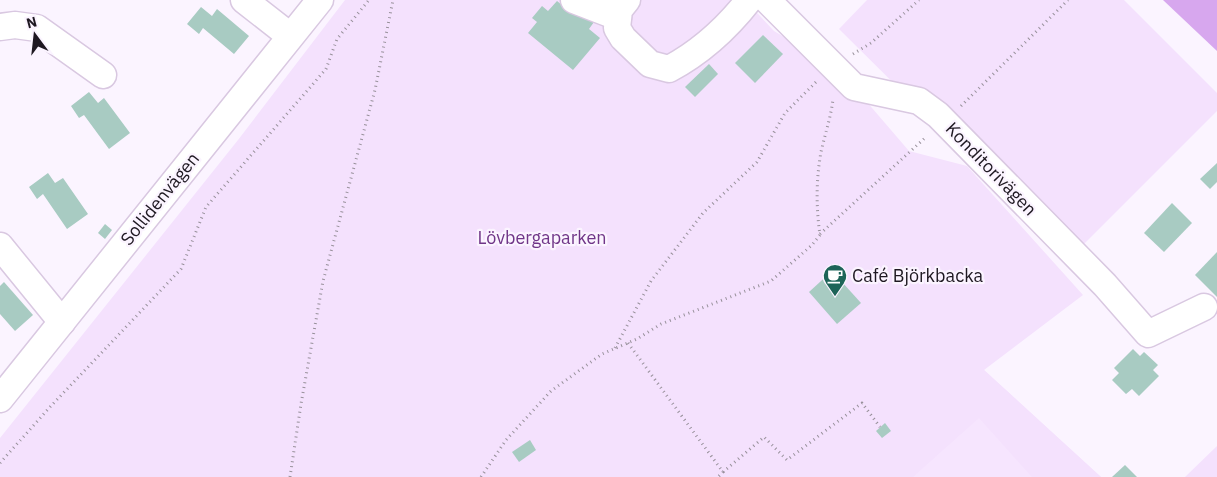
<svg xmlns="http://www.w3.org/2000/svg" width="1217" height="477" font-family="'IBM Plex Sans',sans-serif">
  <rect width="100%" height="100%" fill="#fbf4ff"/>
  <path fill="#f6e5fe" d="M984,370L1101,477H842Z"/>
  <g fill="#f4e1fd">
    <path d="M345,0H745L774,31L826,62L854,87L909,151L967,166L1083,295L984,370L1101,477H1032L979,418L913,477H0V438L238,140Z"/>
    <path d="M867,0H1124L1217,93V111L1070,258L839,29Z"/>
    <path d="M1217,446V477H1185Z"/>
  </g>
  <path fill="#d7a7ee" d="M1163,0H1217V51Z"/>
  <g fill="#a8cbc2">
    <path d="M557,1L569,11L594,22L589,29L600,38L573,70L528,33L537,22L532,18L542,6L548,11Z"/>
    <path d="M201,7L212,16L217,9L249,36L234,54L203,28L199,34L187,24Z"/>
    <path d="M763,35L783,54L755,83L735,63Z"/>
    <path d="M709,64L718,74L695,97L685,87Z"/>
    <path d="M89,92L98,103L104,98L130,133L109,149L84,115L79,118L71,106Z"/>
    <path d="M1217,163V182L1210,189L1200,179Z"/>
    <path d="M48,173L55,183L63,178L88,214L67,229L43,194L37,199L29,187Z"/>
    <path d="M1172,203L1192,223L1164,252L1144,233Z"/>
    <path d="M105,224L112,230L105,239L98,233Z"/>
    <path d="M1217,252V297L1195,275Z"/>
    <path d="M832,271L861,303L837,324L809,292Z"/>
    <path d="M4,282L33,315L15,331L0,314V286Z"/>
    <path d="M1133,349L1140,356L1144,352L1158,365L1153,370L1159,376L1139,396L1132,389L1126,394L1112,380L1119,373L1114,368Z"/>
    <path d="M885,423L891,431L882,438L876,431Z"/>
    <path d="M530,440L536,450L519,462L512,452Z"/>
    <path d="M1125,465L1137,477H1112Z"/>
  </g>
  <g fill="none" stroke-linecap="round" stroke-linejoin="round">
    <g stroke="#d9c8e1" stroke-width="29">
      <g id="minor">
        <path d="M244,0L290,36"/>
        <path d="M574,0L618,17"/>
        <path d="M627,0L619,10L617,28L623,38L650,64L669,69C701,52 727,28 749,0"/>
        <path d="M767,0L854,87L919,101L938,115L1105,285L1148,334L1204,307"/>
        <path d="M0,27L15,25L37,28L103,75"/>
        <path d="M0,246L62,322"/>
        <path d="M0,399L320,0"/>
      </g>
    </g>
    <g stroke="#98919b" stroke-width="3" stroke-dasharray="1 4" stroke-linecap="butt">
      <path d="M853,54L871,43L919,0"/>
      <path d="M961,106L1068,0"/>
      <path d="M820,234L926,137"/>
      <path d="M628,343L723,472L718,477"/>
      <path d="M615,348L651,281L703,213L757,162L785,113L816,82"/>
      <path d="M0,463L50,407L181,269L206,207L326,69L337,39L369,0"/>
      <path d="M723,472L764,437L787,460L862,403L880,427"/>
      <path d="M290,477L301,404L323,281L375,90L393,0"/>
      <path d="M481,477L506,440L551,391L602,354L637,339L661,324L771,281L812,245L820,235C816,207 816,180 821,152C825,134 831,117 833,99"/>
    </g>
    <use href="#minor" stroke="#fff" stroke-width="26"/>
  </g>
  <defs>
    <g id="cafe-pin" transform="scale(1.25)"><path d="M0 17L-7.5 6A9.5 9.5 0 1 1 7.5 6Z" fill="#1d6458" stroke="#fbf4ff"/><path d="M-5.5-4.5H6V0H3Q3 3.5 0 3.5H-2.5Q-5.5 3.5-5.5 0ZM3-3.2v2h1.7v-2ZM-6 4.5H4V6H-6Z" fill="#fff"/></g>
  </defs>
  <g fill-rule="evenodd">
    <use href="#cafe-pin" x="835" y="276"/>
  </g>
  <g text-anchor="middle" stroke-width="4.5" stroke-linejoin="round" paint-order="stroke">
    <g font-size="18" fill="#1e1821" stroke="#fbf4ff">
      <text transform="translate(991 169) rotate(46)" y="6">Konditorivägen</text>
      <text transform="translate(160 199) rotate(-51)" y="6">Sollidenvägen</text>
    </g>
    <g font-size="18" fill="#703588" stroke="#fbf4ff">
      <text x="542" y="244">Lövbergaparken</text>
    </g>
    <g font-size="18" fill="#1e1821" stroke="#fbf4ff" text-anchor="start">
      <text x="852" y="282">Café Björkbacka</text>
    </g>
  </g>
  <g transform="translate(35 35) rotate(345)" stroke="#fbf4ff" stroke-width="4" paint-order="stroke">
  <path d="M0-4L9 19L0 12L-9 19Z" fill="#1e1821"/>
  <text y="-8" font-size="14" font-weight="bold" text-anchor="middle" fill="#1e1821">N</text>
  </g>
</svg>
